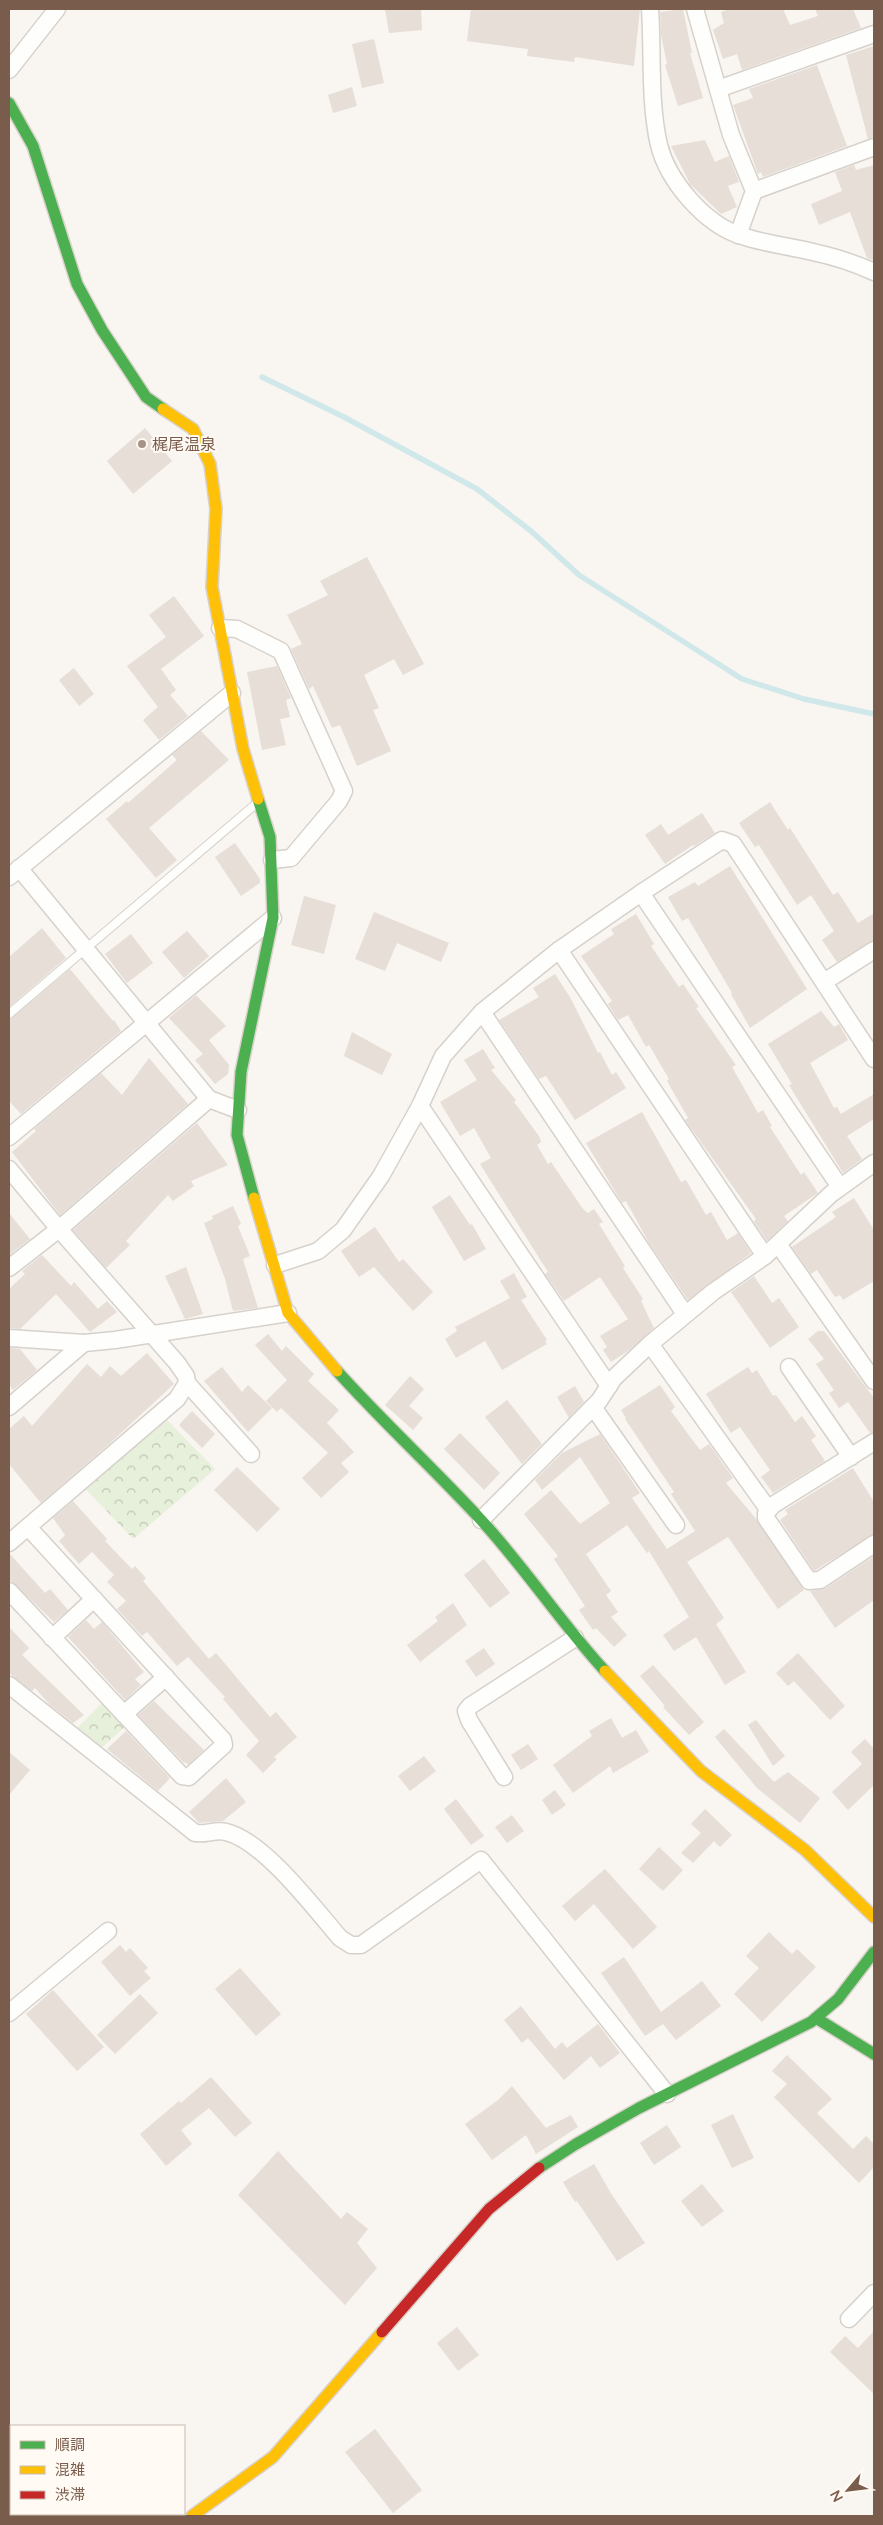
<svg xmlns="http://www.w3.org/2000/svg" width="883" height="2525" font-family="Lato,'Noto Sans JP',sans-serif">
  <defs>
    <pattern id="park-crowns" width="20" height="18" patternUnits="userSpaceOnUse" patternTransform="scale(1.25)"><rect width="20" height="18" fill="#e7f0db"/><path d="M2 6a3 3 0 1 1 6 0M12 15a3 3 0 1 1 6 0" fill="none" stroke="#c0c6b4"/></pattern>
  </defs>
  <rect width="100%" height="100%" fill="#f9f5f0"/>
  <g fill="url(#park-crowns)">
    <path d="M164,1417L215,1469L133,1539L83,1486Z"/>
    <path d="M102,1703L127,1725L99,1750L74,1731Z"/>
  </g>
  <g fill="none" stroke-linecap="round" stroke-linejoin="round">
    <path stroke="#d0e8ea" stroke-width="5.5" d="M262,377L344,417L477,489L531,531L579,575L742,679L804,699L874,714"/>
  </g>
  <g fill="#e6ded7">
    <path d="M385,9H421L422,30L389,33Z"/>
    <path d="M471,9H640L634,66L575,57L574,62L527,56L528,49L467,41Z"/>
    <path d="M683,9L692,53H690L703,98L678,106L665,65L667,64L661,35L660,12Z"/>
    <path d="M730,9H783L790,25L818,16L815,9H853L861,28L742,70L737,54L723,59L713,30L724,23L721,12Z"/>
    <path d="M374,39L384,83L362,88L352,44Z"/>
    <path d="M874,46V137L868,139L846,55Z"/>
    <path d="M817,65L847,146L763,177L761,172L758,174L733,105L753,98L749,89Z"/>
    <path d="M352,87L357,106L333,113L328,95Z"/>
    <path d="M705,140L715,162L729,156L739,182L728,186L737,207L721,214L690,184L671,146Z"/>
    <path d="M854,165L856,170L874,165V261L867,258L850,212L819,225L811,204L842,191L835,172Z"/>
    <path d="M145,428L172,461L133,494L107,461Z"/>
    <path d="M367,557L424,664L403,675L394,659L364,675L379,708L373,710L391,751L357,766L340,725L332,728L313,686L309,689L291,649L302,644L287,615L328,595L320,581Z"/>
    <path d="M174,596L204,636L161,669L176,690L170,695L188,716L159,740L143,720L158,707L127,666L166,637L149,615Z"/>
    <path d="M277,666L291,698L286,700L290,717L280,719L286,745L262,750L247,672Z"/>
    <path d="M74,668L94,694L79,706L59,680Z"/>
    <path d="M201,731L229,760L149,828L177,860L156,878L106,819L127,801L128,803L177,760L172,755Z"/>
    <path d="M770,802L788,830L790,828L833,895L838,892L858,923L874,913V940L837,962L822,940L834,931L811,895L797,905L759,845L755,847L739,823Z"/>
    <path d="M702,813L715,833L694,846L693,845L665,864L645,835L661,824L668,835Z"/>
    <path d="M235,843L260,879V883L241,896L215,857Z"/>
    <path d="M730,866L807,989L750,1028L731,994L732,993L688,918L682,921L668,897L695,882L698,886Z"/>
    <path d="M304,896L336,905L324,954L291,945Z"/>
    <path d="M374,912L449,943L441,962L397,943L385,971L355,959Z"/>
    <path d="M636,914L654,944L651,946L679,987L683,984L699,1007L696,1008L736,1065L732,1067L758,1113L763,1110L772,1126L770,1127L801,1175L804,1172L818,1193L784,1216L788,1221L767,1241L755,1223L754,1221L756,1219L685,1120L688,1118L667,1081L669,1079L649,1045L646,1047L628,1015L618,1020L608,1004L612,1001L581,956L614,934L611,929Z"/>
    <path d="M42,928L66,958L9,1007V957Z"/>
    <path d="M187,931L209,956L184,978L162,952Z"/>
    <path d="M131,934L153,963L127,983L105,954Z"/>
    <path d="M70,969L113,1021L114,1020L121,1031L21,1114L9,1101V1020Z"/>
    <path d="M555,974L570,997L598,1053L600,1052L612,1075L616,1072L626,1088L575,1120L546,1076L539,1079L499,1020L539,997L533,988Z"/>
    <path d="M196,995L226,1026L209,1040L229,1065L228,1074L215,1084L195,1060L203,1054L169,1018Z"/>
    <path d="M821,1011L834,1027L839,1024L848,1040L810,1063L834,1108L837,1107L841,1114L874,1094V1119L847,1136L862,1159L843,1173L789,1085L792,1084L768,1044Z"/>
    <path d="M352,1032L392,1054L382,1075L344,1056Z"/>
    <path d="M483,1049L495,1068L491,1070L516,1100L514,1102L539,1136L541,1142L537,1145L548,1164L551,1162L583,1209L588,1213L594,1209L603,1222L599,1224L625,1266L623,1268L643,1299L641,1301L654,1328L628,1351L611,1362L603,1350L607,1347L600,1336L628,1319L600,1277L564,1301L545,1274L548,1272L480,1164L491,1158L474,1128L460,1136L440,1102L477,1080L464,1060Z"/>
    <path d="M149,1058L188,1104L60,1215L12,1152L36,1131L34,1129L101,1073L122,1095Z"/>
    <path d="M642,1112L681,1182L686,1180L706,1215L711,1212L727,1240L738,1233L751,1253L688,1300L649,1243L626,1201L622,1203L586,1143Z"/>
    <path d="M197,1123L228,1165L191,1181L194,1186L173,1201L168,1195L126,1241L130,1245L106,1268L73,1230Z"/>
    <path d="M450,1195L470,1225L472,1224L486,1249L464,1261L432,1207Z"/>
    <path d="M854,1198L874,1230V1281L843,1300L840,1295L835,1297L817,1270L811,1274L792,1247L836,1217L832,1212Z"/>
    <path d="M233,1206L241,1224L238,1226L250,1256L243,1259L258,1308L233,1311L225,1279L204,1223L213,1219L212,1216Z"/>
    <path d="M9,1213L30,1239L9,1255Z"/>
    <path d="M375,1227L399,1262L403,1259L433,1292L413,1311L374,1267L359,1277L341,1251Z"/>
    <path d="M42,1255L71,1286L74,1282L98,1309L107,1301L117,1312L90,1332L56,1294L20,1329L9,1328V1289L25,1274L22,1271Z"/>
    <path d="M186,1267L203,1314L185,1319L165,1276Z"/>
    <path d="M514,1273L527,1297L521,1300L547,1340L545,1341L547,1344L502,1370L485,1341L456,1358L445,1339L457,1331L455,1327L510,1298L500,1281Z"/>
    <path d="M754,1276L772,1303L779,1298L799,1327L770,1348L731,1292Z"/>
    <path d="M818,1331H824L874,1398V1432L870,1433L848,1402L839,1408L829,1393L834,1390L816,1364L824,1359L808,1339Z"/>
    <path d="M268,1334L282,1351L286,1346L314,1374L308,1381L339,1410L327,1423L354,1452L341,1463L349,1472L321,1498L302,1478L328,1453L281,1408L277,1412L266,1401L287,1380L255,1345Z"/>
    <path d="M9,1348L20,1349L37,1370L13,1390L9,1385Z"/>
    <path d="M147,1353L174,1384L109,1444L41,1503L9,1464V1429L24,1416L32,1426L87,1364L101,1377L110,1366L121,1376Z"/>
    <path d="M222,1367L242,1392L248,1385L272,1408L248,1432L204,1381Z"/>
    <path d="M748,1367L752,1373L757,1370L773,1396L776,1395L795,1422L802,1416L816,1436L811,1440L825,1461L773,1493L761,1477L770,1470L740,1427L731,1433L706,1394Z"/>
    <path d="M410,1376L424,1389L409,1406L423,1418L413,1430L385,1405Z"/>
    <path d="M660,1385L675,1407L671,1411L700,1450L709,1444L733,1478L726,1483L757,1520L804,1590L778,1609L728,1537L687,1562L724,1618L716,1624L746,1672L725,1685L696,1637L674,1651L663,1635L689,1617L649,1551L647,1553L627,1525L586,1554L611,1591L606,1595L618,1612L611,1617L627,1635L614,1647L596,1628L593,1630L579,1610L585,1606L554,1559L558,1556L524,1514L551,1490L580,1524L610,1503L580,1457L542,1490L535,1480L562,1453L600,1434L640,1493L632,1498L667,1549L695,1531L671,1494L674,1492L625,1419L626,1418L621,1410Z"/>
    <path d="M575,1386L584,1402L569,1418L557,1397Z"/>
    <path d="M507,1400L542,1444L522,1464L485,1417Z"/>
    <path d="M192,1411L215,1434L202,1448L179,1425Z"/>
    <path d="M460,1433L500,1473L484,1490L444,1449Z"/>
    <path d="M237,1467L280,1509L257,1532L214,1490Z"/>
    <path d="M853,1468L874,1502V1534L814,1571L780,1520L788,1514L785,1510Z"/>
    <path d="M73,1501L107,1539L105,1541L132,1569L135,1566L146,1578L143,1581L209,1659L216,1653L270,1717L276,1712L297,1737L274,1757L277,1759L263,1773L246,1755L259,1741L223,1699L225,1697L188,1657L177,1666L147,1632L142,1636L117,1609L126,1601L107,1582L114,1575L92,1552L79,1564L59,1541L65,1535L53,1518Z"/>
    <path d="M9,1553L45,1593L50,1589L68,1610L54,1622L9,1579Z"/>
    <path d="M874,1556V1600L835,1628L810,1591L826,1588Z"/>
    <path d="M484,1559L510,1593L490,1608L464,1575Z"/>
    <path d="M453,1603L467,1625L420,1662L407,1645L438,1621L435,1617Z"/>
    <path d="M86,1620L94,1629L102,1622L144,1672L135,1679L141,1685L125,1700L68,1637Z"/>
    <path d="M9,1627L29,1648L22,1655L84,1715L73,1723L50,1705L35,1688L32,1691L9,1673Z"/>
    <path d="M484,1648L495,1664L476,1677L465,1661Z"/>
    <path d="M798,1653L845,1706L830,1720L794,1681L788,1686L776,1673Z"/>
    <path d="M653,1665L704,1722L689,1735L663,1707L665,1706L640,1676Z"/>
    <path d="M154,1701L204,1750L188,1765L185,1762L184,1763L138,1715Z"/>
    <path d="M611,1718L622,1738L636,1730L649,1752L613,1773L610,1766L573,1793L553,1765L592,1736L589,1731Z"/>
    <path d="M756,1720L785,1756L773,1766L748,1725Z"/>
    <path d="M724,1729L774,1782L788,1772L820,1798L800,1823L757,1788L715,1737Z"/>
    <path d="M126,1731L170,1778L158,1791L107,1749Z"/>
    <path d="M865,1739L874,1749V1785L848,1810L832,1792L862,1764L851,1752Z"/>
    <path d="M528,1744L538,1759L521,1770L511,1755Z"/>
    <path d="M9,1752L30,1770L9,1795Z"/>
    <path d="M424,1756L436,1771L410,1791L398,1776Z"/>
    <path d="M226,1778L246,1802L223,1821L199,1823L189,1812Z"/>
    <path d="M555,1790L566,1805L552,1815L542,1800Z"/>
    <path d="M456,1799L484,1836L471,1845L444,1809Z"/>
    <path d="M705,1809L732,1835L720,1847L714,1841L693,1863L681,1853L701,1833L691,1824Z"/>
    <path d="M512,1815L524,1831L507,1843L495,1827Z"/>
    <path d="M659,1847L683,1870L663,1891L639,1869Z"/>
    <path d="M605,1869L657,1927L633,1949L594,1904L575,1921L562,1906Z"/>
    <path d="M769,1932L792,1954L797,1949L816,1967L762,2022L734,1994L759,1968L746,1956Z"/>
    <path d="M120,1945L126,1952L130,1948L148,1968L144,1971L151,1978L130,1996L101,1962Z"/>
    <path d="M624,1957L661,2012L702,1981L721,2006L676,2040L663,2024L645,2036L601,1973Z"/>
    <path d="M240,1968L281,2014L256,2036L215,1989Z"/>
    <path d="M53,1990L104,2047L77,2071L26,2014Z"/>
    <path d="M140,1994L158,2013L115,2054L97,2035Z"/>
    <path d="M521,2006L555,2049L562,2042L567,2048L598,2024L620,2053L600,2068L591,2056L564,2080L528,2038L522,2043L504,2020Z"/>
    <path d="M787,2055L832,2099L817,2113L853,2149L866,2136L874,2144V2167L859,2183L774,2097L787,2084L772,2071Z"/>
    <path d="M211,2077L252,2123L235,2137L209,2108L181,2130L192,2144L166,2166L140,2134L179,2101L181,2103Z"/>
    <path d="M512,2086L546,2128L571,2115L578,2127L536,2154L526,2135L492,2160L465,2124L498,2100Z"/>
    <path d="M733,2114L754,2158L732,2168L711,2125Z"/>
    <path d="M667,2125L681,2147L654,2165L640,2143Z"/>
    <path d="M278,2151L341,2219L347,2212L368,2229L357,2243L377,2268L345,2305L238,2195Z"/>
    <path d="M594,2164L612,2195L645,2243L617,2261L577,2201L575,2202L563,2182Z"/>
    <path d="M702,2184L724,2211L702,2227L681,2201Z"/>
    <path d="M457,2327L479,2355L458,2371L437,2343Z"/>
    <path d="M874,2331V2394L830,2352L845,2336L858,2348Z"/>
    <path d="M375,2429L422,2490L393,2513L345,2452Z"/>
  </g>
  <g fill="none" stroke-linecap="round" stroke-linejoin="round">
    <g stroke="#d7d1cb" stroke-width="10">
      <path id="lane" d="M9,1014L257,803"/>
    </g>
    <g stroke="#d7d1cb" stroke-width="19">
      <g id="street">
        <path d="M650,9C653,52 649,102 659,145C668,181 704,223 739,235C764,244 791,246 817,253C836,257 856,264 874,272"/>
        <path d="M695,9L731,135L754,191L738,235"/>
        <path d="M9,70L57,9"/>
        <path d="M718,89L874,34"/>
        <path d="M754,191L874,147"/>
        <path d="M220,628L237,629L281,651L344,791L339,801L291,858L272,860"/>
        <path d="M19,868L209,1099L238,1110"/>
        <path d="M9,877L232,693"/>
        <path d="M641,893L840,1187"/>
        <path d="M559,950L765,1256"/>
        <path d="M824,982L874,950"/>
        <path d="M482,1012L685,1314"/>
        <path d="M420,1106L609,1386"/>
        <path d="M9,1137L273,918"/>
        <path d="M9,1169L59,1229L177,1363L186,1376L187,1383L177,1399L9,1543"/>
        <path d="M778,1244L874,1381"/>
        <path d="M275,1265L318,1251L343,1230L381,1176L420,1106L443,1056L482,1012L559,950L641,893L722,840L733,844L874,1059"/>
        <path d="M9,1268L59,1229L209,1099"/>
        <path d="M9,1338L84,1343L115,1340L288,1313"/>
        <path d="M650,1344L768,1509"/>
        <path d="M789,1367L851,1457"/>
        <path d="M187,1383L251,1454"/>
        <path d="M9,1407L84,1343"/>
        <path d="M593,1407L676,1525"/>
        <path d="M874,1442L773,1505L766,1513V1518L809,1581L820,1580L874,1544"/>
        <path d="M481,1520L599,1401L614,1378L650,1344L713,1292L765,1256L831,1194L874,1163"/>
        <path d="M9,1591L182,1776L189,1777L224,1745L223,1740L28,1527"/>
        <path d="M52,1638L94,1599"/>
        <path d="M9,1685L195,1833C205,1835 216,1829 226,1832C264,1841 314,1908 340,1938L351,1945H361L481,1860L667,2094"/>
        <path d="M124,1714L166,1677"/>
        <path d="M504,1777L469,1720L466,1711L470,1706L575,1638"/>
        <path d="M9,2013L108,1931"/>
        <path d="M849,2319L874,2293"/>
      </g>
    </g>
    <g stroke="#d9d2cb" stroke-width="14">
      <g id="fast">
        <path d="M9,103L33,146L77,284L102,330L146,397L163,409"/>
        <path d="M254,1198L237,1135L241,1072L273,918L270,837L258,799"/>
        <path d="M337,1371C384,1423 435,1470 482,1521C526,1569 561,1623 605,1671"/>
        <path d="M816,2018L874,2054"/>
        <path d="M539,2168L576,2144L639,2108L811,2022L838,1999L874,1952"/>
      </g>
    </g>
    <g stroke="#d9d2cb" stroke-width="14">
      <g id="slow">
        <path d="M163,409L193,429L210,464L216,509L212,587L243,749L258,799"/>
        <path d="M254,1198L288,1313L337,1371"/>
        <path d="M605,1671L701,1771L805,1850L874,1917"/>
        <path d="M192,2516L273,2457L382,2332"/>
      </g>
    </g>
    <g stroke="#d9d2cb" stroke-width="14">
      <path id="jam" d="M382,2332L489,2209L539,2168"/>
    </g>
    <use href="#lane" stroke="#fefefd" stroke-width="8"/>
    <use href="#street" stroke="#fefefd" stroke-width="16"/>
    <use href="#fast" stroke="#4caf50" stroke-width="11"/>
    <use href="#slow" stroke="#ffc107" stroke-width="11"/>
    <use href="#jam" stroke="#c62828" stroke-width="11"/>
  </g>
  <circle fill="#a69286" stroke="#fffaf3" stroke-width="2" cx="142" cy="444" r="5"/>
  <g text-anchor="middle" stroke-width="4" stroke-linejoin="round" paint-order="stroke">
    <g font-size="16" fill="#7a5c4d" stroke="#fffaf3" text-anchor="start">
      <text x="152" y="450">梶尾温泉</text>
    </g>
  </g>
  <rect width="883" height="2525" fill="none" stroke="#7a5c4d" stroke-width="20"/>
  <rect x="10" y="2425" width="175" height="90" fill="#fffaf3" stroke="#cabbb1"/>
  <rect x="20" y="2441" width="25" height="8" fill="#4caf50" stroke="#cabbb1"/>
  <text x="55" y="2450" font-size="15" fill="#7a5c4d">順調</text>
  <rect x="20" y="2466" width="25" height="8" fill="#ffc107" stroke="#cabbb1"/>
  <text x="55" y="2475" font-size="15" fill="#7a5c4d">混雑</text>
  <rect x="20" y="2491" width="25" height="8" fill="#c62828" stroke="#cabbb1"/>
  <text x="55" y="2500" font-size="15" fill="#7a5c4d">渋滞</text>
  <g transform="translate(848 2490) rotate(242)" stroke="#fffaf3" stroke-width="4" paint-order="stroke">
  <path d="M0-4L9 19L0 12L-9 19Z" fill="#7a5c4d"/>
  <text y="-8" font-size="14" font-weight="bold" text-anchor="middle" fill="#7a5c4d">N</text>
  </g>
</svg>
